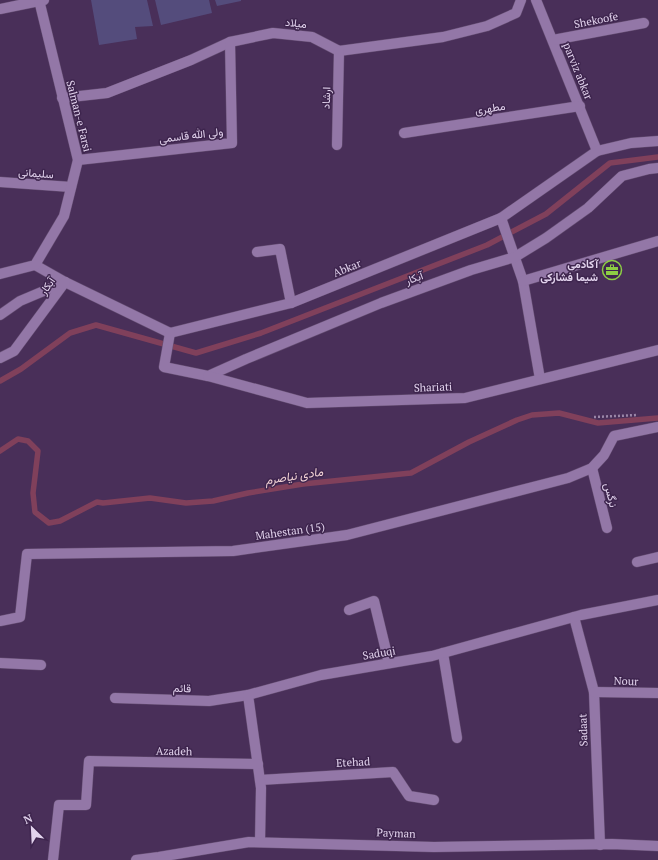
<svg xmlns="http://www.w3.org/2000/svg" width="658" height="860" font-family="'PT Serif',Vazirmatn,serif">
  <rect width="100%" height="100%" fill="#492f59"/>
  <g fill="none" stroke-linecap="round" stroke-linejoin="round">
    <g stroke="#80405b" stroke-width="5.5">
      <path d="M0,381L21,369L70,333L96,325L196,353L261,333L487,245L546,214L610,163L658,157"/>
      <path d="M0,451L18,439L28,441L38,451L33,493L35,512L49,523L60,521L97,502L103,503L150,498L186,503L213,501L248,493L303,484L411,473L469,442L517,420L532,415L559,413L598,423L658,418"/>
    </g>
  </g>
  <g fill="#544c7c">
    <path d="M91,0H147L153,26L135,27L137,39L99,45Z"/>
    <path d="M155,0H209L212,13L161,25Z"/>
    <path d="M215,0H241V1L217,6Z"/>
  </g>
  <g fill="none" stroke-linecap="round" stroke-linejoin="round">
    <g stroke="#654e72" stroke-width="11">
      <g id="street">
        <path d="M536,0L597,151"/>
        <path d="M0,9L44,0"/>
        <path d="M553,40L644,23"/>
        <path d="M62,98L107,93L191,60L230,42L273,33L312,37L339,51L443,37L487,26L516,13L521,0"/>
        <path d="M404,133L580,106"/>
        <path d="M337,145L339,51"/>
        <path d="M78,160L232,143L230,42"/>
        <path d="M0,182L71,187"/>
        <path d="M501,218L523,281L540,379"/>
        <path d="M257,252L280,249L291,303"/>
        <path d="M35,265L65,282L170,333L291,303L501,218L597,151L631,143L658,141"/>
        <path d="M0,274L35,265L64,216L78,160L39,0"/>
        <path d="M523,281L658,241"/>
        <path d="M0,315L20,301L65,282"/>
        <path d="M170,333L164,367L208,376L246,359L381,303L471,270L515,257L546,238L588,208L622,176L649,169L658,168"/>
        <path d="M0,358L14,351L65,282"/>
        <path d="M208,376L307,403L465,398L658,350"/>
        <path d="M592,468L607,528"/>
        <path d="M637,562L658,557"/>
        <path d="M349,610L374,601L389,663"/>
        <path d="M574,617L594,692L600,845"/>
        <path d="M0,621L20,617L27,554L233,551L347,535L568,478L592,468L604,455L614,436L658,427"/>
        <path d="M443,653L457,738"/>
        <path d="M0,663L41,665"/>
        <path d="M594,692L658,693"/>
        <path d="M115,698L209,701L248,695"/>
        <path d="M260,780L393,772L409,796L434,800"/>
        <path d="M260,842L261,788L248,695L321,675L432,656L581,615L658,600"/>
        <path d="M53,860L59,805H86L89,761L258,764"/>
        <path d="M136,860L159,857L249,842L434,847L612,844L658,846"/>
      </g>
    </g>
    <path stroke="#9a86a7" stroke-width="2.5" stroke-dasharray="2 2" stroke-linecap="butt" d="M594,417L638,415"/>
    <use href="#street" stroke="#9377a7" stroke-width="10"/>
  </g>
  <defs>
    <g id="office-ring" transform="scale(1)"><circle r="9.5" fill="#3e254e" stroke="#8dce44" stroke-width="1.5"/><path d="M-6-3h4V-5.5h4V-3h4V5H-6ZM-1-4.5V-3h2v-1.5ZM-6 0V1H6V0Z" fill="#8dce44"/></g>
  </defs>
  <g fill-rule="evenodd">
    <use href="#office-ring" x="612" y="270"/>
  </g>
  <g text-anchor="middle" stroke-width="3" stroke-linejoin="round" paint-order="stroke">
    <g font-size="11" fill="#e2d3ed" stroke="#3e254e">
      <text transform="translate(596 20) rotate(-11)" y="4">Shekoofe</text>
      <text transform="translate(296 23) rotate(7)" y="4">میلاد</text>
      <text transform="translate(578 71) rotate(68)" y="4">parviz abkar</text>
      <text transform="translate(326 98) rotate(-88)" y="4">ارشاد</text>
      <text transform="translate(490 108) rotate(-9)" y="4">مطهری</text>
      <text transform="translate(79 116) rotate(76)" y="4">Salman-e Farsi</text>
      <text transform="translate(191 135) rotate(-7)" y="4">ولی الله قاسمی</text>
      <text transform="translate(36 173) rotate(4)" y="4">سلیمانی</text>
      <text transform="translate(347 268) rotate(-22)" y="4">Abkar</text>
      <text transform="translate(414 278) rotate(-20)" y="4">آبکار</text>
      <text transform="translate(47 286) rotate(-54)" y="4">آبکار</text>
      <text transform="translate(433 387) rotate(-2)" y="4">Shariati</text>
      <text transform="translate(611 495) rotate(76)" y="4">نرگس</text>
      <text transform="translate(290 531) rotate(-8)" y="4">Mahestan (15)</text>
      <text transform="translate(379 653) rotate(-10)" y="4">Saduqi</text>
      <text transform="translate(626 681) rotate(2)" y="4">Nour</text>
      <text transform="translate(182 688) rotate(2)" y="4">قائم</text>
      <text transform="translate(583 730) rotate(-92)" y="4">Sadaat</text>
      <text transform="translate(174 751) rotate(1)" y="4">Azadeh</text>
      <text transform="translate(353 762) rotate(-3)" y="4">Etehad</text>
      <text transform="translate(396 833) rotate(2)" y="4">Payman</text>
    </g>
    <g font-size="11" font-weight="bold" fill="#e2d3ed" stroke="#3e254e" text-anchor="end">
      <text x="598" y="268">آکادمی<tspan x="598" dy="13">شیما فشارکی</tspan></text>
    </g>
    <g font-size="12" font-style="italic" fill="#f1d2d5" stroke="#3e254e">
      <text transform="translate(294 476) rotate(-9)" y="4">مادی نیاصرم</text>
    </g>
  </g>
  <g transform="translate(32 828) rotate(336)" stroke="#3e254e" stroke-width="3" paint-order="stroke">
  <path d="M0-3L7 15L0 10L-7 15Z" fill="#e2d3ed"/>
  <text y="-6" font-size="11" font-weight="bold" text-anchor="middle" fill="#e2d3ed">N</text>
  </g>
</svg>
